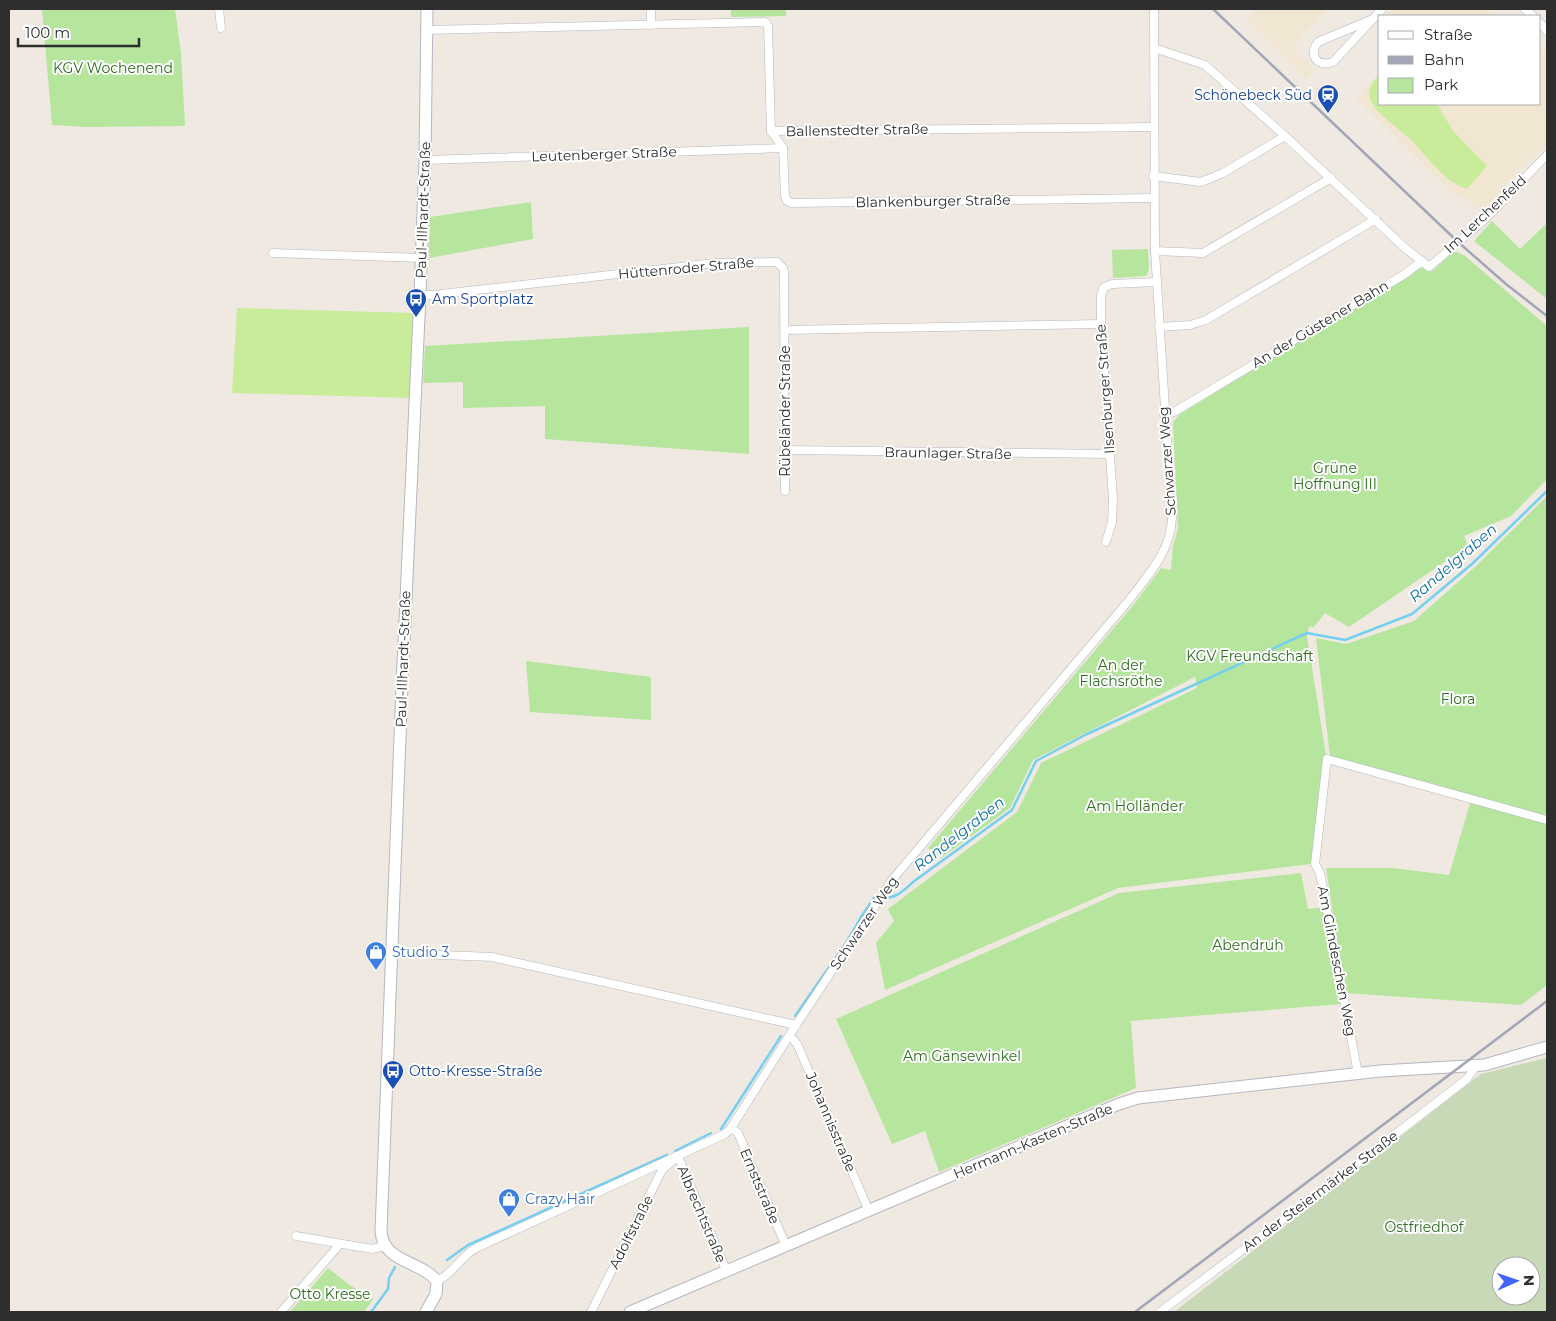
<svg xmlns="http://www.w3.org/2000/svg" width="1556" height="1321" font-family="Montserrat,sans-serif">
  <rect width="100%" height="100%" fill="#efe9e1"/>
  <g fill="#f0e6d1">
    <path d="M1257,9H1328L1302,36H1300L1301,39L1295,45L1293,43L1291,46L1314,70L1306,79L1247,19Z"/>
    <path d="M1393,9H1490L1498,16H1385Z"/>
    <path d="M1540,47L1547,54V143L1504,187L1503,192L1482,214L1464,197L1455,196L1356,98L1380,73V104H1540Z"/>
  </g>
  <g fill="#b6e59e">
    <path d="M42,9H175L181,54L185,126L85,127L52,125Z"/>
    <path d="M731,9H786V16L731,17Z"/>
    <path d="M531,202L533,239L429,258L430,217Z"/>
    <path d="M1492,221L1520,249L1547,223V299L1474,241Z"/>
    <path d="M1148,249L1149,270L1146,276L1113,278L1112,250Z"/>
    <path d="M1455,251L1465,256L1547,326V479L1511,516L1464,536L1468,546L1349,627L1325,613L1313,628L1309,626L1307,636L1326,756L1311,864L1118,888L885,990L876,943L894,921L888,909L1017,812L1041,763L1197,688L1195,677L1033,760L1010,808L941,858L928,848L1135,603L1161,568L1171,570L1173,546L1178,528L1173,422L1180,414L1424,266L1431,272Z"/>
    <path d="M749,327V454L545,439V406L463,408V382L423,383L425,346Z"/>
    <path d="M1547,496V812L1545,816L1330,756L1316,638L1346,644L1414,621L1475,567Z"/>
    <path d="M526,661L651,677V720L530,712Z"/>
    <path d="M1471,800L1547,823V985L1521,1005L1345,993L1326,868H1392L1449,875Z"/>
    <path d="M1301,873L1308,909L1325,907L1342,1004L1131,1021L1136,1088L939,1172L925,1131L892,1144L836,1019L1119,893Z"/>
    <path d="M328,1268L351,1286L373,1299L364,1312H290Z"/>
  </g>
  <path fill="#c8d9b8" fill-rule="evenodd" d="M1547,1058V1312H1174L1481,1074ZM1501,1266H1531V1296H1501Z"/>
  <g fill="#c9ec9a">
    <path d="M1380,74V104H1437L1453,131L1487,166L1467,189C1443,181 1428,157 1410,139C1399,128 1374,113 1370,98C1367,89 1374,80 1380,74Z"/>
    <path d="M237,308L415,313L411,398L232,393Z"/>
  </g>
  <g fill="none" stroke-linecap="round" stroke-linejoin="round">
    <g stroke="#75cff0" stroke-width="2.5">
      <path d="M883,898C896,899 904,890 913,882L1012,810L1036,761L1087,734L1307,633L1345,640L1412,614L1472,564L1547,491"/>
      <path d="M795,1016L846,943L861,917L874,898H878"/>
      <path d="M721,1129L781,1036"/>
      <path d="M675,1151L711,1133"/>
      <path d="M447,1260L468,1245L667,1155"/>
      <path d="M371,1312L388,1289L389,1278L395,1267"/>
    </g>
    <g stroke="#b4b7c1" stroke-width="9">
      <g id="street">
        <path d="M219,9L221,28"/>
        <path d="M651,9V25"/>
        <path d="M1525,9L1533,16"/>
        <path d="M1373,19L1318,42C1308,56 1317,67 1333,62L1382,9"/>
        <path d="M1540,23L1547,31"/>
        <path d="M426,30L765,22L768,26L771,131L1153,127"/>
        <path d="M1154,48L1205,65L1285,136L1405,248L1429,267L1484,220L1547,155"/>
        <path d="M771,131L783,148L785,196L787,201L792,203L1153,198"/>
        <path d="M425,160L783,148"/>
        <path d="M1153,176L1201,182L1223,173L1285,136"/>
        <path d="M1155,251L1203,253L1331,178"/>
        <path d="M273,253L422,258"/>
        <path d="M420,295H432L715,263L777,262L783,268L784,272L785,491"/>
        <path d="M1159,327L1190,325L1206,320L1376,219"/>
        <path d="M785,330L1101,324"/>
        <path d="M1164,415L1174,412L1405,274L1422,261"/>
        <path d="M786,450L1109,454"/>
        <path d="M1106,542L1112,522L1113,499L1101,324V295L1104,287L1112,284L1156,282"/>
        <path d="M392,953L492,957L796,1025"/>
        <path d="M789,1036L794,1040L798,1046L869,1211"/>
        <path d="M1358,1074L1320,873L1315,864L1327,759L1547,820"/>
        <path d="M731,1128L738,1133L786,1246"/>
        <path d="M296,1236L372,1249L385,1246"/>
        <path d="M437,1281C453,1274 460,1257 476,1248L725,1134L731,1128L796,1025L892,880L1130,599C1148,575 1171,551 1172,518L1155,251L1154,9"/>
        <path d="M281,1312L340,1244"/>
        <path d="M591,1312L662,1170L678,1156L727,1272"/>
        <path d="M1160,1312L1353,1167L1467,1079L1476,1066"/>
      </g>
    </g>
    <g stroke="#b4b7c1" stroke-width="13">
      <g id="secondary">
        <path d="M426,1312L436,1294L437,1281C420,1260 383,1263 381,1231L402,685L420,295L425,160L427,9"/>
        <path d="M630,1312L1119,1104L1138,1098L1380,1071L1484,1065L1547,1047"/>
      </g>
    </g>
    <use href="#street" stroke="#fff" stroke-width="8"/>
    <use href="#secondary" stroke="#fff" stroke-width="11"/>
    <g stroke="#a3a6b8" stroke-width="2.5">
      <path d="M1213,9L1458,242L1506,284L1547,316"/>
      <path d="M1135,1312L1547,1001"/>
    </g>
  </g>
  <defs>
    <g id="station-pin" transform="scale(1.125)"><path d="M0 17L-7.5 6A9.5 9.5 0 1 1 7.5 6Z" fill="#1a4fb4" stroke="#fff"/><path d="M-3-6H3Q5-6 5-4V2Q5 4 3 4L4.5 6H3L1.5 4h-3L-3 6H-4.5L-3 4Q-5 4-5 2V-4Q-5-6-3-6ZM-3.5-4v3h7v-3ZM-3.5 1v1.5H-2V1ZM2 1v1.5H3.5V1Z" fill="#fff"/></g>
    <g id="bus-pin" transform="scale(1.125)"><path d="M0 17L-7.5 6A9.5 9.5 0 1 1 7.5 6Z" fill="#1a4fb4" stroke="#fff"/><path d="M-5-6H5V4H4V6H2V4H-2V6H-4V4H-5ZM-3.5-4V0h7V-4ZM-3.5 1.2v1.5H-2V1.2ZM2 1.2v1.5H3.5V1.2Z" fill="#fff"/></g>
    <g id="shop-pin" transform="scale(1.125)"><path d="M0 17L-7.5 6A9.5 9.5 0 1 1 7.5 6Z" fill="#3f7fe0" stroke="#fff"/><path d="M-5-2.5h2.3a2.7 3.5 0 0 1 5.4 0H5L5.5 6h-11ZM-1.5-2.5h3a1.5 2.3 0 0 0-3 0Z" fill="#fff"/></g>
  </defs>
  <g fill-rule="evenodd">
    <use href="#station-pin" x="1328" y="95"/>
    <use href="#bus-pin" x="416" y="299"/>
    <use href="#shop-pin" x="376" y="952"/>
    <use href="#bus-pin" x="393" y="1071"/>
    <use href="#shop-pin" x="509" y="1199"/>
  </g>
  <g text-anchor="middle" stroke-width="4" stroke-linejoin="round" paint-order="stroke">
    <g font-size="14" fill="#2c6e1b" stroke="#fff">
      <text x="113" y="73">KGV Wochenend</text>
      <text x="1335" y="473">Grüne<tspan x="1335" dy="16">Hoffnung III</tspan></text>
      <text x="1250" y="661">KGV Freundschaft</text>
      <text x="1121" y="670">An der<tspan x="1121" dy="16">Flachsröthe</tspan></text>
      <text x="1458" y="704">Flora</text>
      <text x="1135" y="811">Am Holländer</text>
      <text x="1248" y="950">Abendruh</text>
      <text x="962" y="1061">Am Gänsewinkel</text>
      <text x="1424" y="1232">Ostfriedhof</text>
      <text x="330" y="1299">Otto Kresse</text>
    </g>
    <g font-size="14" fill="#164399" stroke="#fff" text-anchor="start">
      <text x="1312" y="100" text-anchor="end">Schönebeck Süd</text>
      <text x="432" y="304">Am Sportplatz</text>
      <text x="409" y="1076">Otto-Kresse-Straße</text>
    </g>
    <g font-size="14" fill="#2e2e2e" stroke="#fff">
      <text transform="translate(857 130) rotate(-1)" y="5">Ballenstedter Straße</text>
      <text transform="translate(604 154) rotate(-2)" y="5">Leutenberger Straße</text>
      <text transform="translate(933 201) rotate(-1)" y="5">Blankenburger Straße</text>
      <text transform="translate(423 210) rotate(-88)" y="5">Paul-Illhardt-Straße</text>
      <text transform="translate(1485 214) rotate(-43)" y="5">Im Lerchenfeld</text>
      <text transform="translate(686 268) rotate(-5)" y="5">Hüttenroder Straße</text>
      <text transform="translate(1320 324) rotate(-31)" y="5">An der Güstener Bahn</text>
      <text transform="translate(1105 389) rotate(-94)" y="5">Ilsenburger Straße</text>
      <text transform="translate(785 411) rotate(-90)" y="5">Rübeländer Straße</text>
      <text transform="translate(948 453) rotate(1)" y="5">Braunlager Straße</text>
      <text transform="translate(1167 461) rotate(-94)" y="5">Schwarzer Weg</text>
      <text transform="translate(403 659) rotate(-88)" y="5">Paul-Illhardt-Straße</text>
      <text transform="translate(864 923) rotate(-56)" y="5">Schwarzer Weg</text>
      <text transform="translate(1337 961) rotate(79)" y="5">Am Glindeschen Weg</text>
      <text transform="translate(831 1122) rotate(67)" y="5">Johannisstraße</text>
      <text transform="translate(1033 1141) rotate(-23)" y="5">Hermann-Kasten-Straße</text>
      <text transform="translate(760 1186) rotate(67)" y="5">Ernststraße</text>
      <text transform="translate(1320 1191) rotate(-37)" y="5">An der Steiermärker Straße</text>
      <text transform="translate(702 1214) rotate(67)" y="5">Albrechtstraße</text>
      <text transform="translate(631 1232) rotate(-63)" y="5">Adolfstraße</text>
    </g>
    <g font-size="14" fill="#366cbe" stroke="#fff" text-anchor="start">
      <text x="392" y="957">Studio 3</text>
      <text x="525" y="1204">Crazy Hair</text>
    </g>
    <g font-size="15" font-style="italic" fill="#0d6fa3" stroke="#fff">
      <text transform="translate(1453 563) rotate(-41)" y="5">Randelgraben</text>
      <text transform="translate(959 834) rotate(-38)" y="5">Randelgraben</text>
    </g>
  </g>
  <rect width="1556" height="1321" fill="none" stroke="#2e2e2e" stroke-width="20"/>
  <rect x="1378" y="15" width="162" height="90" fill="#ffffff" stroke="#ababab"/>
  <rect x="1388" y="31" width="25" height="8" fill="#ffffff" stroke="#ababab"/>
  <text x="1424" y="40" font-size="15" fill="#2e2e2e">Straße</text>
  <rect x="1388" y="56" width="25" height="8" fill="#a3a6b8" stroke="#ababab"/>
  <text x="1424" y="65" font-size="15" fill="#2e2e2e">Bahn</text>
  <rect x="1388" y="78" width="25" height="15" fill="#b6e59e" stroke="#ababab"/>
  <text x="1424" y="90" font-size="15" fill="#2e2e2e">Park</text>
  <g transform="translate(1516 1281) rotate(88)"><circle r="24" fill="#ffffff" stroke="#ababab"/>
  <path d="M0-4L9 19L0 12L-9 19Z" fill="#4264fb"/>
  <text y="-8" font-size="14" font-weight="bold" text-anchor="middle" fill="#2e2e2e">N</text>
  </g>
  <path d="M18 38v8h121v-8" fill="none" stroke="#2e2e2e" stroke-width="2.5"/>
  <text x="25" y="38" font-size="15" fill="#2e2e2e" stroke="#ffffff" stroke-width="4" paint-order="stroke">100 m</text>
</svg>
